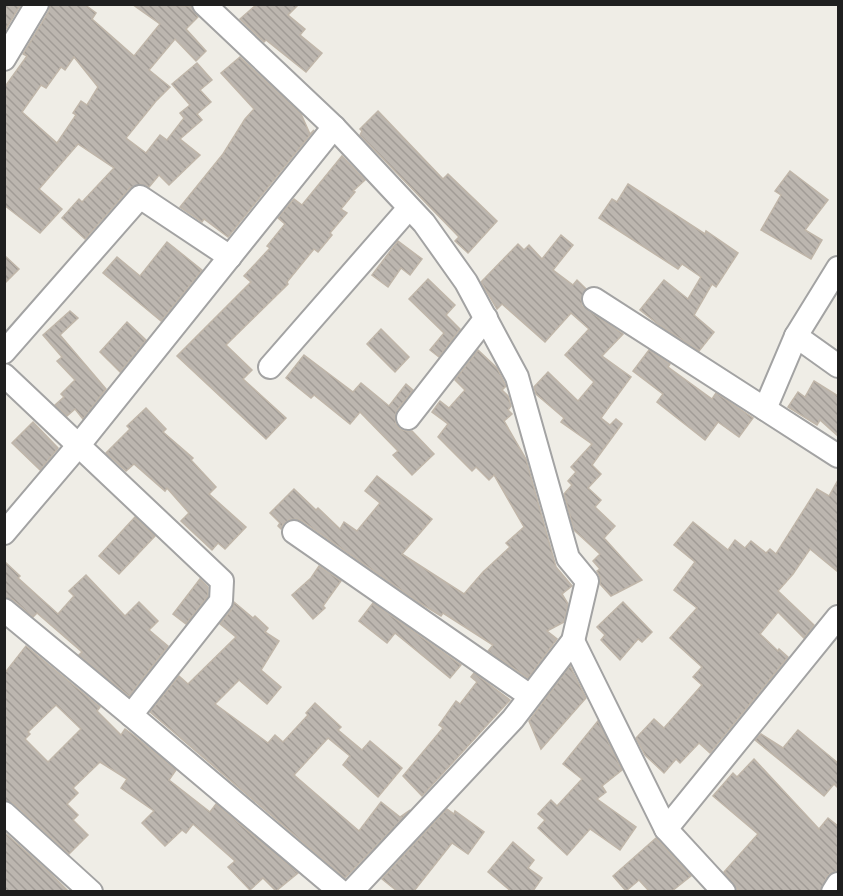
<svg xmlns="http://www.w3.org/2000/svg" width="843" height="896" font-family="'Noto Sans',sans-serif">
  <defs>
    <pattern id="building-back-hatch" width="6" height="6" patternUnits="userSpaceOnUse" patternTransform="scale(1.5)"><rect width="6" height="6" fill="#bcb6af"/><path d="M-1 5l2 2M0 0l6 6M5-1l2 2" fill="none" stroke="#a19c96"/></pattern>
  </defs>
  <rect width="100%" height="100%" fill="#efede6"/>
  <g fill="url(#building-back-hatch)" stroke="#c0b6a9" stroke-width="1.5" fill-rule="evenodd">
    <path d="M4,4H21L4,32Z"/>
    <path d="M50,4H84L96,13L92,19L134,56L160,24L132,4L191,6L198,17L186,29L206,51L196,61L175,39L149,70L170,87L156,101L126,138L146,153L160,135L167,140L184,118L180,113L190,105L172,84L197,63L212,80L200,90L211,102L197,114L202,120L180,139L200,155L169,185L159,175L149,187L141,184L130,188L85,239L62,218L79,199L82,202L114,168L78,144L39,189L62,209L40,233L4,205V88L27,56L23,54L49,11ZM74,57L98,87L87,105L81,101L73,113L76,115L57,143L22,112L41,85L46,88L61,67L65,70Z"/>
    <path d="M257,4H299L288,15L305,29L300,35L322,53L306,72L266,40L264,42L240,19Z"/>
    <path d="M240,57L301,114L310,134L314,130L228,237L204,219L202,222L180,207L223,154L245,119L254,109L221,73Z"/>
    <path d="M378,111L443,179L448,174L497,221L468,253L455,241L459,237L360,135L362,131L360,129Z"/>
    <path d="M342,156L365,180L353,191L355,192L341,209L347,213L330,233L332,235L318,252L314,249L287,282L288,284L226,345L252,370L243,379L286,418L266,439L177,356L251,282L244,276L270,248L267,246L285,224L278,218L294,199L302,205Z"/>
    <path d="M790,171L828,200L805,230L822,240L811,259L761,230L781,195L775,191Z"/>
    <path d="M628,184L705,234L706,231L738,253L716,287L712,284L694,315L714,332L699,351L659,325L640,310L664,280L688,299L701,277L682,264L678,269L599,218L612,199L617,202Z"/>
    <path d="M561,235L573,245L553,270L573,285L577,280L586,289L581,298L582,306L623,334L602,356L631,377L601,418L610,425L616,419L622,424L592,465L601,474L588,488L601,500L595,507L615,526L604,538L642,580L611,596L600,584V577L597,571L600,569L593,561L600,554L574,530L564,494L572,485L568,481L576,472L571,467L592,444L561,422L564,418L536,394L534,387L548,372L578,401L594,382L565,355L589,329L571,313L545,342L502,304L497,309L481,282L518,244L524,250L529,245L542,259Z"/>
    <path d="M398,241L422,259L410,275L401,268L388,287L372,275Z"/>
    <path d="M167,242L202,270L161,321L103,273L117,257L140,276Z"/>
    <path d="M4,255L19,269L4,284Z"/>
    <path d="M428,279L455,305L446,315L460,329L439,357L430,350L444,333L409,299Z"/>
    <path d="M70,311L78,318L60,335L106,389L83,419L75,409L67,416L55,405L64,397L61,394L75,380L57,361L62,357L43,335Z"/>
    <path d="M127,322L146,340L120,372L100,352Z"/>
    <path d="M381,329L409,357L395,372L367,344Z"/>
    <path d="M478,350L497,368L506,386L502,390L508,396L511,406L508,410L512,414L504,421L526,459L556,567L572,586L562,594L568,604L564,622L547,631L557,639L528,678L488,651L493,645L443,613L441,616L420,603L302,521L296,519L289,520L283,524L281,529L278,526L280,523L270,513L294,489L316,510L318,508L340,529L344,522L357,531L380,503L365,491L377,476L432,519L402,554L464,594L483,572L510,547L506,543L524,527L494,475L489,480L476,467L472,471L438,437L448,424L432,412L440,401L449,408L465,390L455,380Z"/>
    <path d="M649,350L670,364L668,367L712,399L716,393L753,418L739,437L718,422L705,440L657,402L663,394L633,371Z"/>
    <path d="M304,355L353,392L361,383L389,406L406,384L413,390L397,410L395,417L396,424L400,429L406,431H412L434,454L412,475L393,455L398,451L360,412L350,424L314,395L311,398L286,378Z"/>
    <path d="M814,381L838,396V436L820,420L817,425L788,407L798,392L805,397Z"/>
    <path d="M146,408L166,429L163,432L193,458L191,460L216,487L209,494L246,527L225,549L218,543L212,550L181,521L189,513L167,488L165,491L134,464L126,471L106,453L130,429L127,426Z"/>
    <path d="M33,422L58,448L40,470L12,443Z"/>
    <path d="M838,480V572L810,549L793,574L778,591L814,625L804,638L778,612L760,634L778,651L779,649L788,657L710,753L699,743L680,763L676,759L664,773L645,755L636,738L654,719L664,728L702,685L693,677L702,667L670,638L697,608L674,590L695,562L674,545L693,522L728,550L735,540L745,548L751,541L766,553L770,549L776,554L817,489L829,496Z"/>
    <path d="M135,517L155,536L119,574L99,556Z"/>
    <path d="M4,561L20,576L18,578L58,614L74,596L69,591L86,575L125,616L139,602L158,621L149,630L168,646L129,696L79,655L82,652L37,613L33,617L13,600L4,597Z"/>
    <path d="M319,566L341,581L323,606L325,608L313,619L292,595L311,578Z"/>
    <path d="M200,579L208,587V596L186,624L173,614Z"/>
    <path d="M234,602L253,618L255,616L268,628L265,632L279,641L261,670L281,687L267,704L239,680L215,704L268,743L275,735L283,742L308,715L306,713L315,703L341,727L338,730L362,750L370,741L402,768L378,797L343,765L350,756L328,738L294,775L359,831L381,802L400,817L410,810L345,878L150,712L179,676L188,684L236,637L220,624L232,609Z"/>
    <path d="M623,602L652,632L642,642L638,639L620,660L601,640L605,635L597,627Z"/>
    <path d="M373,603L461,665L450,678L395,633L387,643L359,621Z"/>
    <path d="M26,646L100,707L97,711L121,735L125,729L132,734L176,770L169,780L210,812L216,804L298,873L276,891L263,878L250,890L228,867L235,861L193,824L186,833L182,830L165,846L142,823L154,811L121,788L127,779L100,762L73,788L78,793L67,804L78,815L73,820L88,835L69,854L13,803L4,800V674ZM56,705L81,729L48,762L25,739L30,734L28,732Z"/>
    <path d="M570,666L586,698L541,749L529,721Z"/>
    <path d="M474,673L510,700L422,796L403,776L443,728L439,725L456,701L460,704L477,682L471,677Z"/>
    <path d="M598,721L622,770L602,786L606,792L597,799L636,827L620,850L590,829L567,855L538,828L545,820L538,814L551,800L557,806L582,779L563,764Z"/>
    <path d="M798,730L838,763V788L834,784L824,796L755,740L761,734L783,748Z"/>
    <path d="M754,759L819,829L828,818L838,826V871L832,872L827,876L820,891H739L724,872L758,834L713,796L733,773L737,777Z"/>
    <path d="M447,809L454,814L455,811L484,832L468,854L452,843L414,891H397L382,879Z"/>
    <path d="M4,832L50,873L68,891H4Z"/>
    <path d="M656,838L691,876L672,891H649L639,880L626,891L613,876Z"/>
    <path d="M513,842L534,860L528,868L542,878L533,891H511L488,872Z"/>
  </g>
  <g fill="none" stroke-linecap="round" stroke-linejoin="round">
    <g stroke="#a3a3a3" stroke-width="26">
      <g id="minor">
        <path d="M204,4L334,127L424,223L466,282L517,377L568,558L587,581L573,641L513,719L351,892"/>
        <path d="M4,59L37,4"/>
        <path d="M594,299L838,456"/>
        <path d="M796,336L838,366"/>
        <path d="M4,352L140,197L230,257"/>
        <path d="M270,367L409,208"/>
        <path d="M4,375L222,581L221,601L131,715L4,610"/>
        <path d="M765,409L796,336L838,268"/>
        <path d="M408,418L486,318"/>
        <path d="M294,532L530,696"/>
        <path d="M4,533L78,446L334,127"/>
        <path d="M573,641L666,829L724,892"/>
        <path d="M131,715L341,892"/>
        <path d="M4,813L91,892"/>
        <path d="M666,829L838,617"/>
        <path d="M833,892L838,884"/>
      </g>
    </g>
    <use href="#minor" stroke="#fff" stroke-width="22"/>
  </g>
  <rect width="843" height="896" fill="none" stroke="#1f1f1f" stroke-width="12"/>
</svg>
